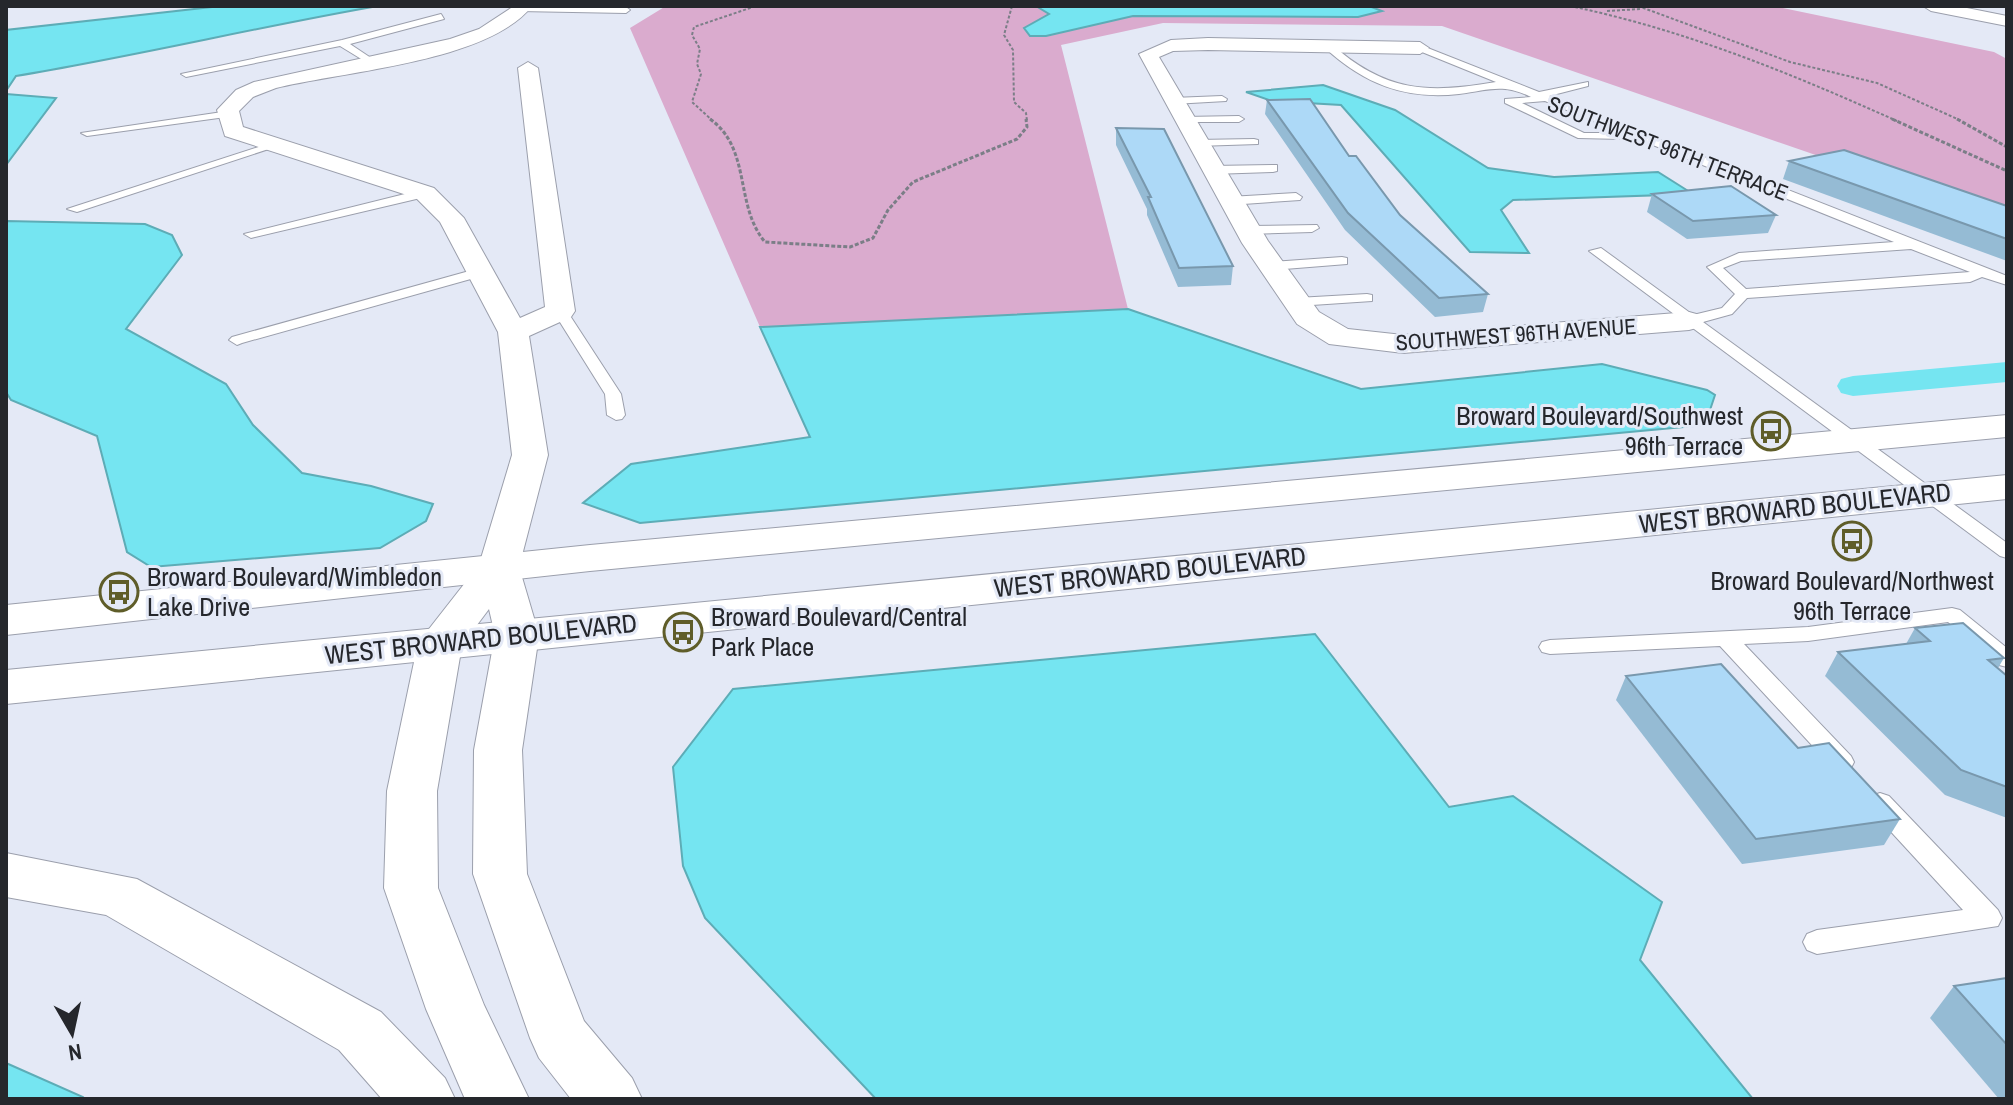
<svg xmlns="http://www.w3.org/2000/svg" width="2013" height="1105" font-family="'Archivo Narrow',sans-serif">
  <rect width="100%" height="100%" fill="#e4e9f6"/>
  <path fill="#daabce" d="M666,6H1773L1994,52L2007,59V221L1442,26L1163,23L1061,45L1128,309L760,327L630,28Z"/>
  <g fill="#75e5f1" stroke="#5dacb6" stroke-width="2">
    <path d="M221,6H378C257,27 137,56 16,76L6,91V30Z"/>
    <path d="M1036,6H1369L1382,11L1358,17L1133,16L1046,36H1030L1024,28L1049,14Z"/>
    <path d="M1323,85L1395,110L1488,168L1554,177L1658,172L1693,194L1513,200L1501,210L1529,253L1470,252L1341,105L1272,101L1246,92Z"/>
    <path d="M6,94L56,98L6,165Z"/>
    <path d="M6,221L145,224L172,235L182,255L126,329L226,384L253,425L302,473L371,486L433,504L426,521L380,548L151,567L127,552L97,436L11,400L6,392Z"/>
    <path d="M1128,309L1361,389L1602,364L1707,390L1715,395L1705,425L640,523L583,503L631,464L810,437L760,327Z"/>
    <path d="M1315,634L1449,807L1513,796L1662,902L1640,960L1753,1099H876L705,918L683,866L673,767L733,689Z"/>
    <path d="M6,1063L83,1097L85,1099H6Z"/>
  </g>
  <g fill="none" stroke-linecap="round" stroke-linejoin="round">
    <path fill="#75e5f1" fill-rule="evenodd" d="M2007,362V382L1853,396L1841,393L1837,386L1841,379L1853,376Z"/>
    <g stroke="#9b9fac" stroke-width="2">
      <g id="service">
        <path d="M522,6L626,7L630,10L626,13L519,11Z"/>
        <path d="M441,14L444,19L350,44L374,60L371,65L340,46L186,77L181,74L342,40Z"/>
        <path d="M1324,43H1330C1385,92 1426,94 1496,82L1417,50L1420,45L1539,92L1588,82V86L1549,96L2007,276V285L1982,277L1970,282L1747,298L1732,314L1703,322L2007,543V558L2000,556L1589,251L1601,248L1693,315L1722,308L1735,294L1707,267L1739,253L1894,242L1628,135L1623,139L1578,138L1505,103V99L1531,97C1503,83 1489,90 1459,94C1405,100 1364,84 1324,47ZM1545,101L1622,133H1584L1522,103ZM1911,249L1970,272L1746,289L1723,268L1741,261Z"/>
        <path d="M1222,96L1227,99L1226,101L1173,104L1168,101L1173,98Z"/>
        <path d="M229,111L234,114L233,116L87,136L81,133Z"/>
        <path d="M1184,117L1239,116L1244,119L1239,122H1180L1179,120Z"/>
        <path d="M1254,139L1258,140V144L1197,146L1191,143L1197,140Z"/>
        <path d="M274,142L284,144L77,212L67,209Z"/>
        <path d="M1277,165V171L1273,172L1212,174L1206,170L1212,166Z"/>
        <path d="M425,189L429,190V196L251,238L244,234Z"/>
        <path d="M1296,193L1302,197L1300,200L1229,205L1223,201L1229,197Z"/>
        <path d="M1317,225L1319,228L1312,232L1247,234L1240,230L1247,226Z"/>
        <path d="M1342,257L1347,258V264L1272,270L1265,266L1272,262Z"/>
        <path d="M480,268L487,272L485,275L242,343L237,345L229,340L232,337Z"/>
        <path d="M1367,294L1372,295V301L1297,306L1290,302L1297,298Z"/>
        <path d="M560,307L565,308L621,394L625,415L622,419L616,420L607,415L605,394L553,311Z"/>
        <path d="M1952,608L1960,610L2007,648V667L1999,665L1948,622L1808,641L1744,644L1851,756L1854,762L1851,768L1842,771L1833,768L1720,646L1550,654L1542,652L1539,647L1542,642L1550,640L1808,627Z"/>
        <path d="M1880,793L1889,796L1998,910L2002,918L1998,926L1817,954L1807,950L1803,942L1807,934L1817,930L1963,910L1871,810L1867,803L1871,796Z"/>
      </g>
    </g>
    <g stroke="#9b9fac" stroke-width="2">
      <g id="minor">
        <path d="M514,6H532C488,62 344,71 276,88L253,97L239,111L243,127L434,188L464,218L520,318L545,307L518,68L528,62L538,68L575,311L571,317L529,336L548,455L519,567L539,635L522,750L527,874L584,1021L632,1078L642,1099H571L539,1058L530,1038L473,874L474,750L495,635L489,609L462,645L437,791L438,888L484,1005L529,1099H465L426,1009L384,888L387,791L418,643L479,565L512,455L498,332L440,222L416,198L225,136L217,110L236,90L254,82L450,39L479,29Z"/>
        <path d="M1923,6H1957L2007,16V26L1931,11Z"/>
        <path d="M1208,38L1420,42L1429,48L1420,54L1208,50L1173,51L1159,57L1268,241L1319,312L1348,329L1403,335L1689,312L1700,315L1704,321L1700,327L1689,330L1403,353L1329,344L1297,324L1242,243L1139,54L1171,40Z"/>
        <path d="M6,853L137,879L381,1012L445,1078L455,1099H382L339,1050L106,915L6,897Z"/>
      </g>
    </g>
    <g stroke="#9b9fac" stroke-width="2">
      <g id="primary">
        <path d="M2007,415V437L590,571L6,635V605L590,545Z"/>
        <path d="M2007,475V499L6,704V670Z"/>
      </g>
    </g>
    <g stroke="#7b7e87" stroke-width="2" stroke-dasharray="3 2" stroke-linecap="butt">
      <path d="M1012,6L1004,35L1013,50L1014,102L1026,113L1027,121"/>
      <path d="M1570,6C1685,30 1790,73 1897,121"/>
      <path d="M1638,6L1790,62L1877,83L1962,121"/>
      <path d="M1607,11L1641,9"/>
      <path d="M713,121L692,102L701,74L697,64L700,49L692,35L694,27L756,6"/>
    </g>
    <g stroke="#7b7e87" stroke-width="3" stroke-dasharray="4 2" stroke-linecap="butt">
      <path d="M710,119C752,149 734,205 765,242L850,247L873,238L888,210L913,182L1017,139L1027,127L1026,119"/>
      <path d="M1892,119L2007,171"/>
      <path d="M1957,119L2007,147"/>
    </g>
    <use href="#service" fill="#fff" fill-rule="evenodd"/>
    <use href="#minor" fill="#fff" fill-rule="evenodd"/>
    <use href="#primary" fill="#fff" fill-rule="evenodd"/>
  </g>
  <g fill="#95bbd4">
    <path d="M1267,100L1349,156L1400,215L1488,294L1483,312L1435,317L1345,230L1265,114Z"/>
    <path d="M1116,128L1233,266L1231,285L1178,287L1147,215V209L1116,145Z"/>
    <path d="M1789,161L2007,206V261L1783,179Z"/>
    <path d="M1652,194L1776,215L1768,233L1687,239L1647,212Z"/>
    <path d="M1915,628L2004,658L1998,668L2007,676V818L1945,795L1825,676L1838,652L1906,644Z"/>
    <path d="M1626,676L1798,748L1900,819L1884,845L1742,864L1616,700Z"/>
    <path d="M2007,978V1099H1999L1930,1018L1954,986Z"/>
  </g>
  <g fill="#add9f7" stroke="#7998ad" stroke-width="2">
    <path d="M1310,99L1349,156H1356L1400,215L1488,294L1439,298L1348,213L1267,100Z"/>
    <path d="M1116,128L1164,129L1233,266L1179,268L1148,197H1151Z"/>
    <path d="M1844,150L2007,206V239L1789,161Z"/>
    <path d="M1731,186L1776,215L1693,221L1652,194Z"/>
    <path d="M1963,623L2004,658L1988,660L2007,676V787L1961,770L1838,652L1930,641L1915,628Z"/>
    <path d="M1721,664L1798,748L1829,743L1900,819L1756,839L1626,676Z"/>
    <path d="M2007,978V1045L1954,986Z"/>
  </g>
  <defs>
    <g id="bus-ring" transform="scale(2)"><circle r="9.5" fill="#e4e9f6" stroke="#5f5d29" stroke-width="1.5"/><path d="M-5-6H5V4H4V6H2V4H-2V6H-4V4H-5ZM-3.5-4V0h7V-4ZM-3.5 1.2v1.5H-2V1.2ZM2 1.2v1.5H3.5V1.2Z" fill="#5f5d29"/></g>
  </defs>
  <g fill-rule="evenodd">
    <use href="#bus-ring" x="1771" y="431"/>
    <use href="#bus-ring" x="1852" y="541"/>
    <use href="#bus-ring" x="119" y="592"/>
    <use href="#bus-ring" x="683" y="632"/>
  </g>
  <g text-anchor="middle" stroke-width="6" stroke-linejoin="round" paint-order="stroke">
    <g font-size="22" fill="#25272c" stroke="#e4e9f6">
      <text transform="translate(1668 148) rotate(21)" y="8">SOUTHWEST 96TH TERRACE</text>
      <text transform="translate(1516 334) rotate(-4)" y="8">SOUTHWEST 96TH AVENUE</text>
    </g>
    <g font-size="26" fill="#25272c" stroke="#e4e9f6" text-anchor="start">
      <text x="1743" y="425" text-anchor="end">Broward Boulevard/Southwest<tspan x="1743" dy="30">96th Terrace</tspan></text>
      <text x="147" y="586">Broward Boulevard/Wimbledon<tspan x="147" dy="30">Lake Drive</tspan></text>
      <text x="1852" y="590" text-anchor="middle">Broward Boulevard/Northwest<tspan x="1852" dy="30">96th Terrace</tspan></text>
      <text x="711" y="626">Broward Boulevard/Central<tspan x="711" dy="30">Park Place</tspan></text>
    </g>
    <g font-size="26" fill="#25272c" stroke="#e4e9f6">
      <text transform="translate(1795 508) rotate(-6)" y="9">WEST BROWARD BOULEVARD</text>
      <text transform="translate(1150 572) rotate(-6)" y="9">WEST BROWARD BOULEVARD</text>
      <text transform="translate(481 639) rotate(-6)" y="9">WEST BROWARD BOULEVARD</text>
    </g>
  </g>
  <rect width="2013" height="1105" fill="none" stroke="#25272c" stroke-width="16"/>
  <g transform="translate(72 1033) rotate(171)" stroke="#e4e9f6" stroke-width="6" paint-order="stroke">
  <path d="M0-6L14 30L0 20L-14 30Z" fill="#25272c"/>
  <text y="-12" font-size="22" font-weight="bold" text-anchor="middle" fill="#25272c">N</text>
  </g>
</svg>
